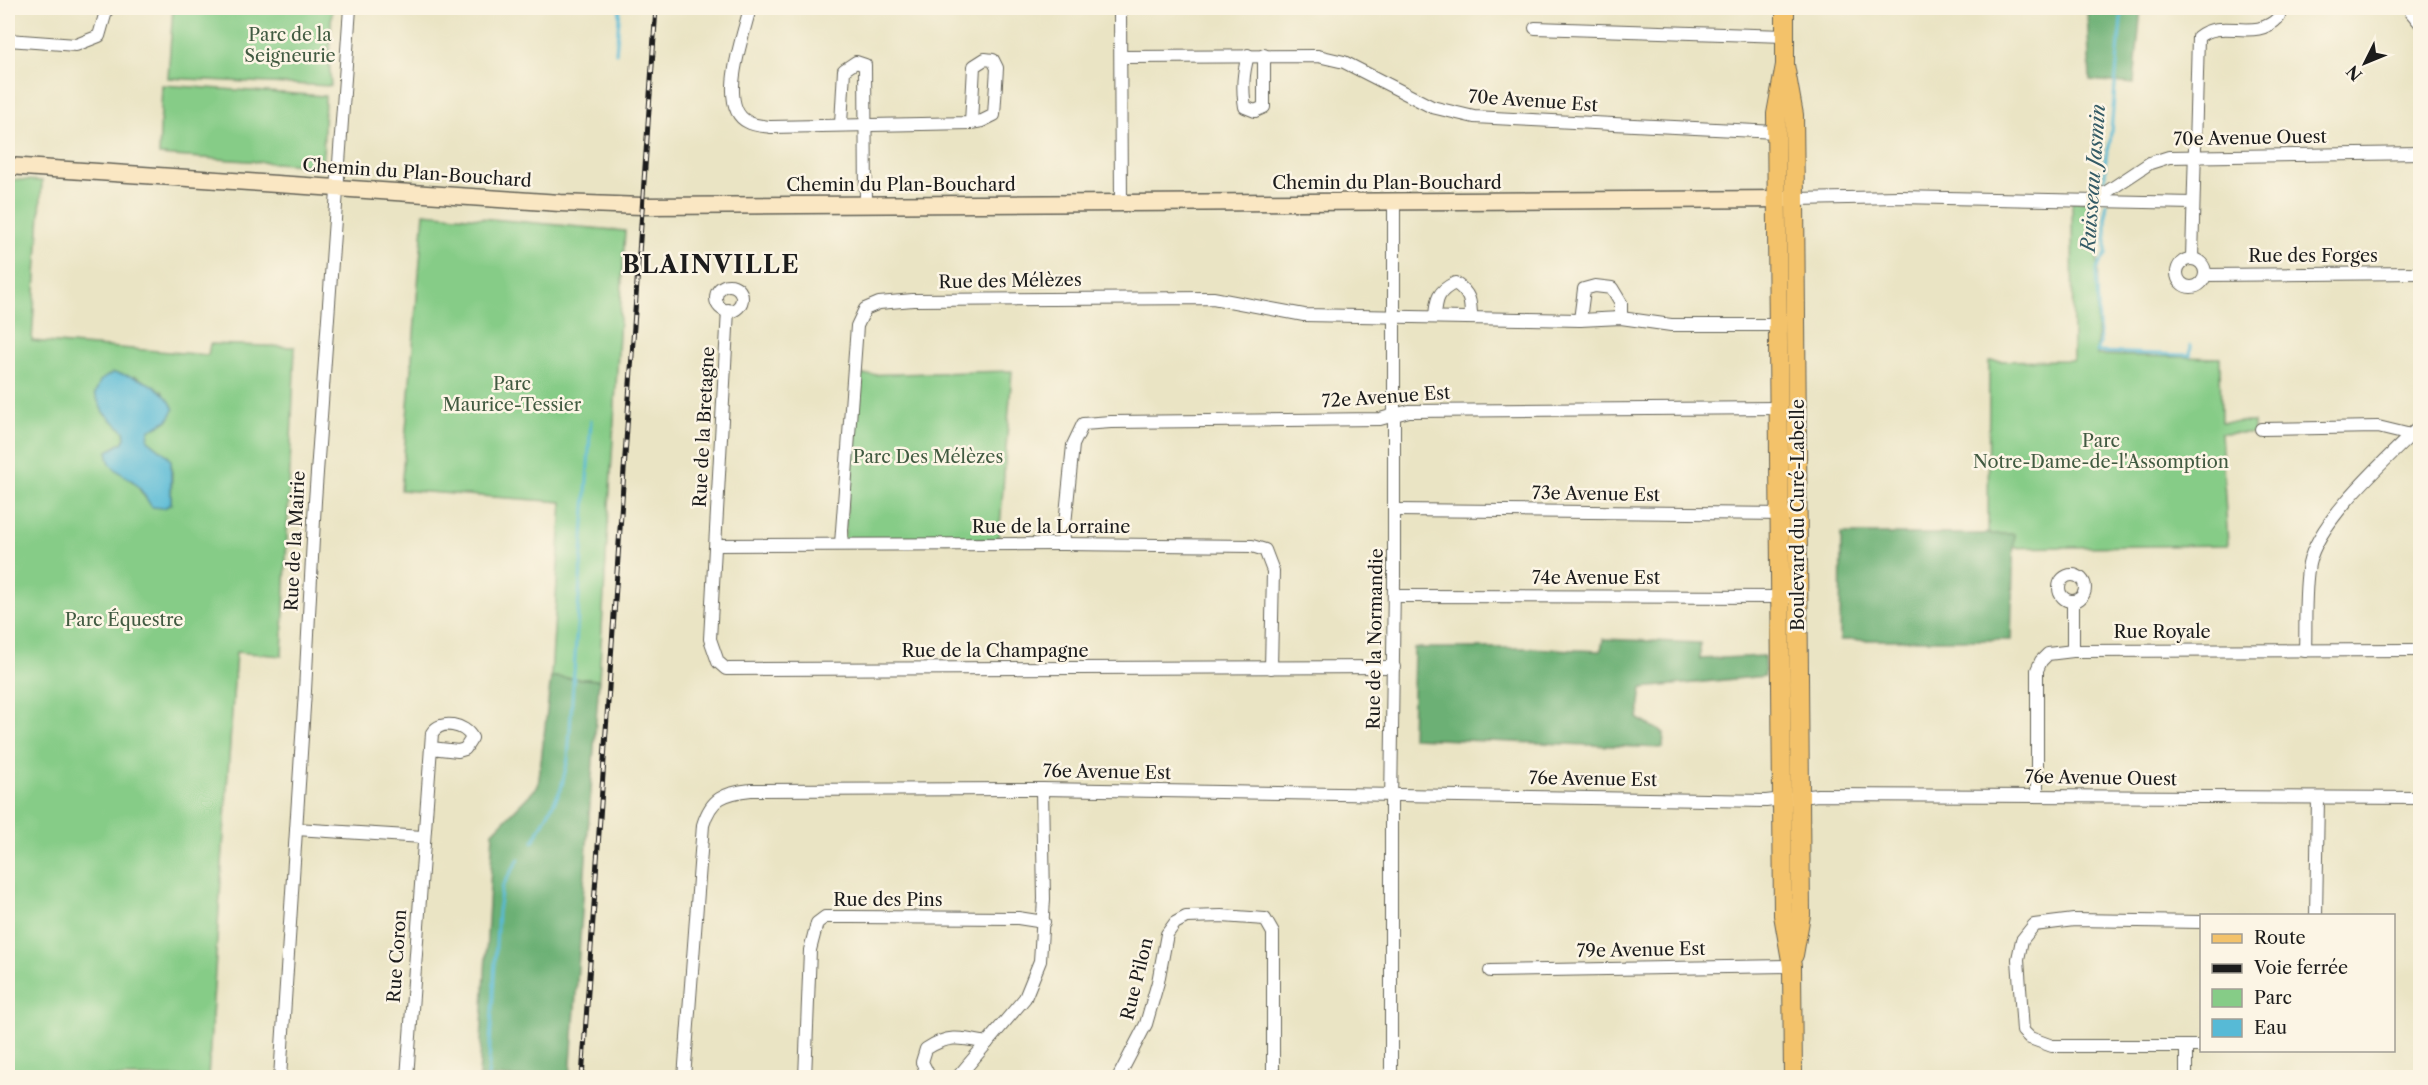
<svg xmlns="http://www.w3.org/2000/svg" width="2428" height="1085" font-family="'Libre Caslon Text',serif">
  <rect width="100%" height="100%" fill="#fcf5e5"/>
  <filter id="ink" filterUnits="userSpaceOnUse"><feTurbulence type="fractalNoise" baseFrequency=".0167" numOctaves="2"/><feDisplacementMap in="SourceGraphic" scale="12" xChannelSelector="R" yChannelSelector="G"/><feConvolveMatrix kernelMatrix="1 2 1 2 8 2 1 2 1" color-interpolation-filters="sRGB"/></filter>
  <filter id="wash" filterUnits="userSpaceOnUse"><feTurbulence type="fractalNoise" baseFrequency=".008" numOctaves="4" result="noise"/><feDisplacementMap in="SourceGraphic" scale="24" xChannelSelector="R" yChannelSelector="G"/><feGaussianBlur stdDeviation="1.35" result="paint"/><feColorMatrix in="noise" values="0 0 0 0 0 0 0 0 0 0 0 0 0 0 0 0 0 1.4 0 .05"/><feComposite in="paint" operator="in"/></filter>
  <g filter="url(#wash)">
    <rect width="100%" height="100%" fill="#eae4c4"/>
    <g fill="#86cc87" stroke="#517452" stroke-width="1.5" fill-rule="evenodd">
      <path d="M173,8H332L329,59L331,86L168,78Z"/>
      <path d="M162,85L325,96L323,163L316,166L304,165L159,155Z"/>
      <path d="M8,179L42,181L32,341L208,355L210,344L295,347L282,656L236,652L208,1077H8ZM135,376L163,392L168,420L149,430L148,440L168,456L172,468L171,503L164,508L146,499L136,484L110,464L114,447L122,443L125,438L124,431L103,412Z"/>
      <path d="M2072,201H2098L2097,355L2220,358L2221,422H2254V433H2221L2228,545L1988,548L1989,361L2073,360Z"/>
      <path d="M424,213L625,231L599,680L551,677L562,502L401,490Z"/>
      <path d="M1012,371L999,540L844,541L857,375Z"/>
    </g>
    <g fill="#6cb074" stroke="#446648" stroke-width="1.5">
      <path d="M2087,8H2141L2134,84L2090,80Z"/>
      <path d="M1841,534H2014L2011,640H1840Z"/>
      <path d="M1603,639L1700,643V659L1764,656L1765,676L1642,688L1638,719L1664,733L1663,748L1412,738L1414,648H1527L1601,651Z"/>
      <path d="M551,677L599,680L570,1077H479L493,832L538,786Z"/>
    </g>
    <path fill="#57bad6" stroke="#3a6b79" stroke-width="1.5" d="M112,373C136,375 165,386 174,410L168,420L149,430L148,440L168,456L171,461V504L164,508L152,507C146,499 142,490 135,483C124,474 105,468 108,451L122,443L125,438L124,431L103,412L95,394L100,381Z"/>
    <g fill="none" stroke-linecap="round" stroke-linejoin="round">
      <g stroke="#57bad6" stroke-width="3">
        <path d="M616,53L620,8"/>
        <path d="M2105,188V159L2110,143L2122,8"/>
        <path d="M2106,204V254L2096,270L2100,344L2097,352L2190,355L2191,345"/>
        <path d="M533,842L561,789L568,759L591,420"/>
        <path d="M488,1078L498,911L502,887L519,859"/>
      </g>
    </g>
  </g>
  <g filter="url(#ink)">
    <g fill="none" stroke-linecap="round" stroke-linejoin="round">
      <g stroke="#646257" stroke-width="14">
        <g id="street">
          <path d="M750,8C744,34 716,107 748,122C754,126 765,126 771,127L971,123L982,121L994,115L997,68L993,60L985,59L974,66L971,123"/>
          <path d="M1120,8L1121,204"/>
          <path d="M2410,8L2411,12L2420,23"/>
          <path d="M1535,28L1785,36"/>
          <path d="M8,40L76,45L99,36L107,8"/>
          <path d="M1248,55C1243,74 1242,88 1245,107L1255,111L1264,107V55"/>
          <path d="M1121,57L1318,56L1344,62L1432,107L1474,117L1776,132"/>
          <path d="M841,124L844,70L856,62L865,65L866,205"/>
          <path d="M1795,199L1899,197L2193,203"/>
          <path d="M2093,201L2150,163L2169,157L2420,153"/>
          <path d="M2192,258L2198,37C2223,17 2255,43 2279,17V8"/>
          <circle cx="2191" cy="273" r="14"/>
          <path d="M2205,275L2420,273"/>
          <circle cx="729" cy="298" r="13"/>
          <path d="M728,310L710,639L718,662L726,669L1394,667"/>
          <path d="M1435,317C1436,299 1438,291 1455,283C1470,293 1471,301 1471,318"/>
          <path d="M1580,320L1584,289L1595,286L1612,288L1621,303V318"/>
          <path d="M2261,429L2378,427L2411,435"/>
          <path d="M1395,510L1798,514"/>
          <path d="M841,544L857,326L865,309L879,303L913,300L1213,298L1304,315L1580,320L1621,318L1671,325H1778"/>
          <path d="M1063,544L1073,445L1083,424L1111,422L1380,419L1409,411L1779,408"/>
          <path d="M717,545L1063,544L1252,546L1265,550L1273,571L1271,668"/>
          <circle cx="2072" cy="588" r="13"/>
          <path d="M1394,596L1798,597"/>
          <path d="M2073,651V602"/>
          <path d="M2305,651C2306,626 2304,587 2309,564C2318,520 2387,459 2420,426"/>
          <path d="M2037,795V670L2041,661L2048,654L2073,651L2420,650"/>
          <path d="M296,829L423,837"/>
          <path d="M2316,916L2318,798"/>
          <path d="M2202,922L2074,920L2034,925L2022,940L2018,959L2023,1031L2030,1038L2052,1046H2202"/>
          <path d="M1490,971L1792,966"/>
          <path d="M280,1078L305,691L315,501L350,8"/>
          <path d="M407,1078L432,733C441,719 465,724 472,738L465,749L458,751L431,748"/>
          <path d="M684,1078L703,825C711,798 724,793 751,790L1042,789L1766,801L1818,795L2420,798"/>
          <path d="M805,1078L810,950L817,923L825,917H850L1018,918L1044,922"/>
          <path d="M930,1078L922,1062L926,1049C949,1034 961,1038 987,1043"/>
          <path d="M957,1078L1025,998L1040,961L1044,899L1042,789"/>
          <path d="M1118,1078L1146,1024L1158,982L1167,934L1175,923L1186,917L1222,916L1265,919L1273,933V1078"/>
          <path d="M1391,1078V805L1394,582V202"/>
          <path d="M2186,1078V1046"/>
        </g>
      </g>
      <g stroke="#646257" stroke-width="19">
        <path id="secondary" d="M8,166L560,203L642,206L1790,199"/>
      </g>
      <g stroke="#646257" stroke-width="20">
        <g id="primary">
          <path d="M1785,8V65L1794,115L1795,199L1801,915L1794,955"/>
          <path d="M1785,65L1776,114L1783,915L1792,966L1793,1078"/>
        </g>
      </g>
      <use href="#street" stroke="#fff" stroke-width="12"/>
      <use href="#secondary" stroke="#fae7c3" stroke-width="16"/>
      <use href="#primary" stroke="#f3c26a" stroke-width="18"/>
      <g stroke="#1c1c1c" stroke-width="5">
        <path id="rail" d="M582,1078L656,8"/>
      </g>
      <use href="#rail" stroke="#fcf5e5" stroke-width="3" stroke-dasharray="9" stroke-linecap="butt"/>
    </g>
  </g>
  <g text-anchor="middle" stroke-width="5" stroke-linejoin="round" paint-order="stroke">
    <g font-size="18" fill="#415a41" stroke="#fcf5e5">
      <text x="290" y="41">Parc de la<tspan x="290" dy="21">Seigneurie</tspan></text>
      <text x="512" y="390">Parc<tspan x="512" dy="21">Maurice-Tessier</tspan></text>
      <text x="2101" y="447">Parc<tspan x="2101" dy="21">Notre-Dame-de-l'Assomption</tspan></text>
      <text x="928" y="463">Parc Des Mélèzes</text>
      <text x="124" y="626">Parc Équestre</text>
    </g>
    <g font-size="18" fill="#1c1c1c" stroke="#fcf5e5">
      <text transform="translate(1533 101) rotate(4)" y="6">70e Avenue Est</text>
      <text transform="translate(2250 138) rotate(-1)" y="6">70e Avenue Ouest</text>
      <text transform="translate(417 173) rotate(4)" y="6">Chemin du Plan-Bouchard</text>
      <text x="1387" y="189">Chemin du Plan-Bouchard</text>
      <text x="901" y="191">Chemin du Plan-Bouchard</text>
      <text x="2313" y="262">Rue des Forges</text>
      <text transform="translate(1010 281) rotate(-1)" y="6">Rue des Mélèzes</text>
      <text transform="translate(1386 397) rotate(-4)" y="6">72e Avenue Est</text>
      <text transform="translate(704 427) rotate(-87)" y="6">Rue de la Bretagne</text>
      <text transform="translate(1596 494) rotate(1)" y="6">73e Avenue Est</text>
      <text transform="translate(1798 515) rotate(-90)" y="6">Boulevard du Curé-Labelle</text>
      <text x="1051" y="533">Rue de la Lorraine</text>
      <text transform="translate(295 541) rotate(-87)" y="6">Rue de la Mairie</text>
      <text x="1596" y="584">74e Avenue Est</text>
      <text x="2162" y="638">Rue Royale</text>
      <text transform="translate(1375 639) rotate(-89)" y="6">Rue de la Normandie</text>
      <text x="995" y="657">Rue de la Champagne</text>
      <text transform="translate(1107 772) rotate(1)" y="6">76e Avenue Est</text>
      <text transform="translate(2101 778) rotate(1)" y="6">76e Avenue Ouest</text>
      <text transform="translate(1593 779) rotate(1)" y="6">76e Avenue Est</text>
      <text x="888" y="906">Rue des Pins</text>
      <text transform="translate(1641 950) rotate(-1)" y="6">79e Avenue Est</text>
      <text transform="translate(397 956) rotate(-86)" y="6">Rue Coron</text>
      <text transform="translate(1137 979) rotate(-76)" y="6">Rue Pilon</text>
    </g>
    <g font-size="20" font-style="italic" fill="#345b66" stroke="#fcf5e5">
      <text transform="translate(2093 178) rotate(-86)" y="7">Ruisseau Jasmin</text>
    </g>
    <g font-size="24" font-weight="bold" letter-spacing="1.5" fill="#1c1c1c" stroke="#fcf5e5">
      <text x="711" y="273">BLAINVILLE</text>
    </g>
  </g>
  <rect width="2428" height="1085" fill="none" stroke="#fcf5e5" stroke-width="30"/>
  <rect x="2200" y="914" width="195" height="138" fill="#fcf5e5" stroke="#a29e95" stroke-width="1.5"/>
  <rect x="2212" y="934" width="30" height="9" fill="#f3c26a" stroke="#a29e95" stroke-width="1.5"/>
  <text x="2254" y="944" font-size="18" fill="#1c1c1c">Route</text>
  <rect x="2212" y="964" width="30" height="9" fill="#1c1c1c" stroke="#a29e95" stroke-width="1.5"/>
  <text x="2254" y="974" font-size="18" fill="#1c1c1c">Voie ferrée</text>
  <rect x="2212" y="989" width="30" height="18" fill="#86cc87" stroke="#a29e95" stroke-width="1.5"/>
  <text x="2254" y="1004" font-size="18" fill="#1c1c1c">Parc</text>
  <rect x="2212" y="1019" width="30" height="18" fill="#57bad6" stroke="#a29e95" stroke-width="1.5"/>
  <text x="2254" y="1034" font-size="18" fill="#1c1c1c">Eau</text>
  <g transform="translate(2365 63) rotate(227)" stroke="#fcf5e5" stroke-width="4.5" paint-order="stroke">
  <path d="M0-4.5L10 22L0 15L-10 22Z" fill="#1c1c1c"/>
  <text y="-9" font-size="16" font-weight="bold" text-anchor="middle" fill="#1c1c1c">N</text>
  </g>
</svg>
